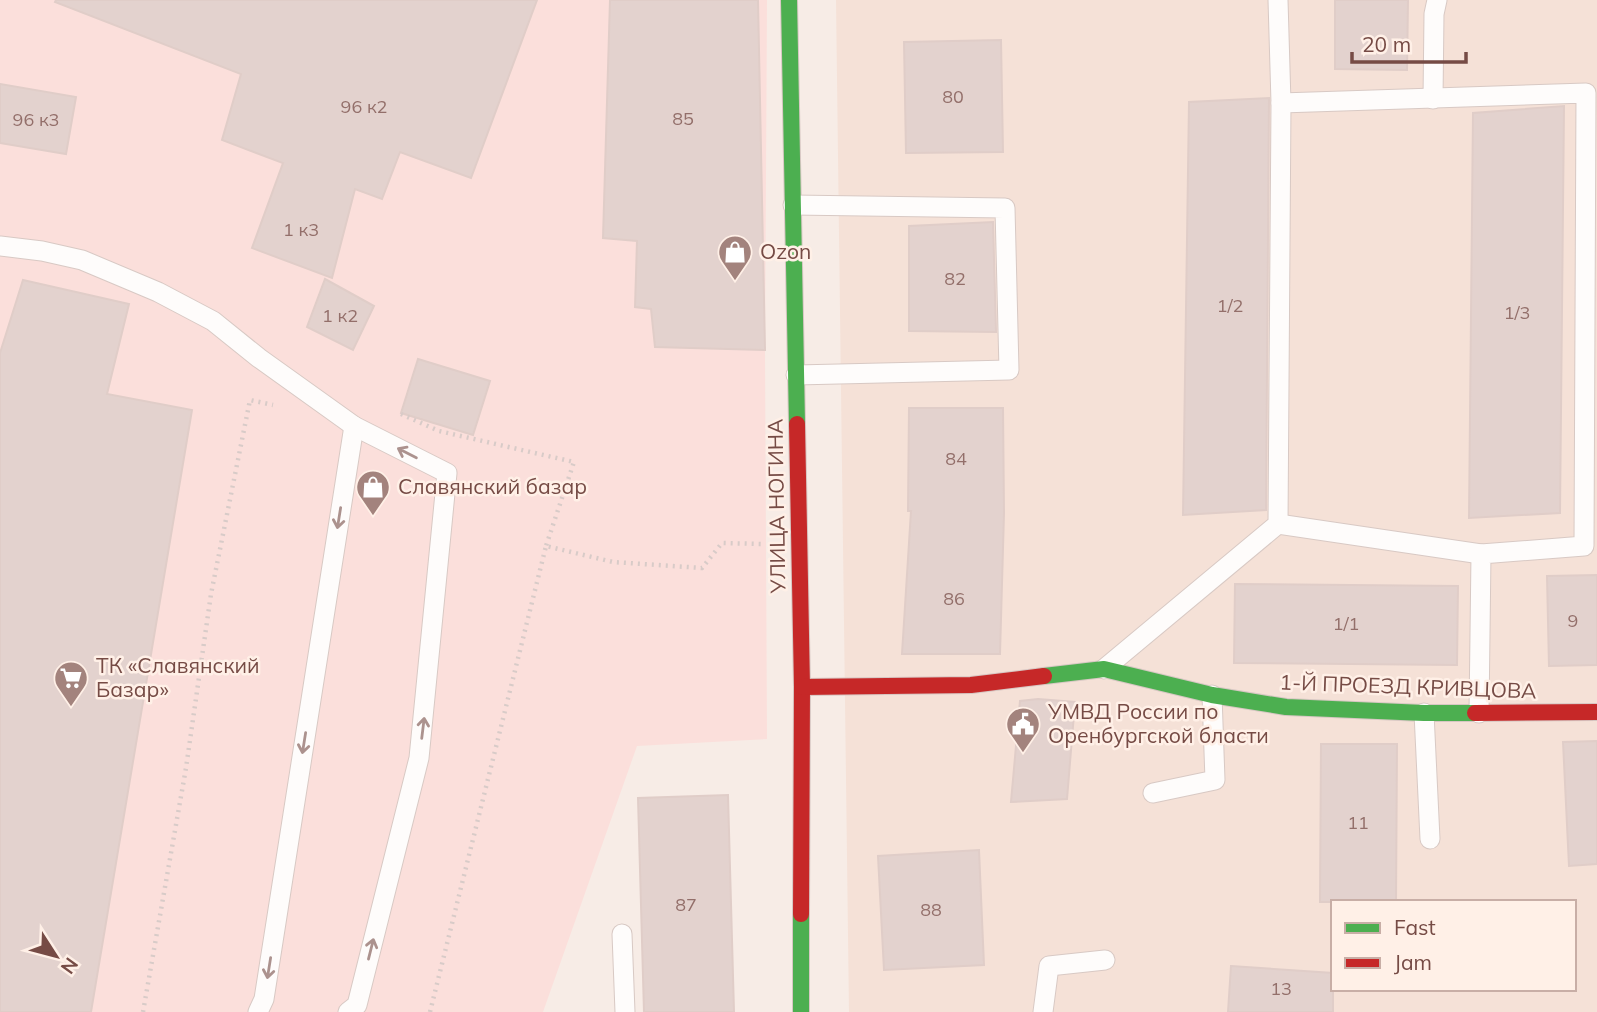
<svg xmlns="http://www.w3.org/2000/svg" width="1597" height="1012" font-family="Mulish,sans-serif">
  <rect width="100%" height="100%" fill="#f7ece6"/>
  <path fill="#f5e1d7" fill-rule="evenodd" d="M836,0H1597V1012H849ZM1333,902H1574V989H1333Z"/>
  <path fill="#fbdfdb" d="M0,0H767L765,350L767,739L637,746L543,1012H0Z"/>
  <g fill="#e3d2ce" stroke="#e0cdc8" stroke-width="2">
    <path d="M56,0H537L471,178L400,152L382,199L355,189L332,278L252,248L283,163L222,140L241,74L55,2Z"/>
    <path d="M610,0H758L765,350L655,347L651,309L635,307L637,241L603,238Z"/>
    <path d="M1335,0H1408L1407,70L1335,69Z"/>
    <path d="M1001,40L1003,152L906,153L904,42Z"/>
    <path d="M0,84L76,97L66,154L0,143Z"/>
    <path d="M1269,98L1266,510L1183,515L1189,102Z"/>
    <path d="M1564,106L1560,513L1469,518L1473,113Z"/>
    <path d="M993,222L996,332L909,331V226Z"/>
    <path d="M325,279L374,306L353,350L307,327Z"/>
    <path d="M23,280L129,304L107,394L192,410L91,1012H0V353Z"/>
    <path d="M418,359L490,381L473,435L401,413Z"/>
    <path d="M909,408H1003L1004,513L1000,654H902L911,511H908Z"/>
    <path d="M1597,575V665L1549,666L1547,576Z"/>
    <path d="M1235,584L1458,586L1457,665L1234,663Z"/>
    <path d="M1038,699L1075,702L1067,799L1011,802L1020,701Z"/>
    <path d="M1597,741V864L1569,866L1563,742Z"/>
    <path d="M1321,744H1397L1396,902H1320Z"/>
    <path d="M728,795L734,1012H644L638,798Z"/>
    <path d="M979,850L984,965L884,970L878,856Z"/>
    <path d="M1231,966L1333,973V1012H1228Z"/>
  </g>
  <g fill="none" stroke-linecap="round" stroke-linejoin="round">
    <g stroke="#d8c9c4" stroke-width="21">
      <g id="lane">
        <path d="M1278,0L1281,103"/>
        <path d="M1433,99L1434,14L1437,0"/>
        <path d="M793,205L1005,208L1009,370L796,375"/>
        <path d="M0,246L42,251L82,260L158,292L213,321L259,358L354,426L447,473L419,758L357,1005L348,1012"/>
        <path d="M1278,524L1481,554"/>
        <path d="M1104,669L1278,524L1281,103L1586,93L1584,546L1481,554L1479,713"/>
        <path d="M1424,713L1430,839"/>
        <path d="M1153,793L1215,780L1212,695"/>
        <path d="M622,934L625,1012"/>
        <path d="M258,1012L264,999L354,426"/>
        <path d="M1043,1012L1049,966L1105,960"/>
      </g>
    </g>
    <g stroke="#d7c7c3" stroke-width="18">
      <g id="fast">
        <path d="M789,0L797,424"/>
        <path d="M1044,676L1104,669L1212,695L1286,707L1424,713H1475"/>
        <path d="M801,1012V914"/>
      </g>
    </g>
    <g stroke="#d7c7c3" stroke-width="18">
      <g id="jam">
        <path d="M797,424L802,687L801,914"/>
        <path d="M802,687L971,685L1044,676"/>
        <path d="M1475,713L1597,712"/>
      </g>
    </g>
    <g stroke="#d8cbc8" stroke-width="4.5" stroke-dasharray="2 5" stroke-linecap="butt">
      <path d="M401,414L439,431L574,462L546,546"/>
      <path d="M143,1012L186,768L211,594L250,400L273,405"/>
      <path d="M430,1012L546,546L613,562L702,568L722,543L762,544"/>
    </g>
    <use href="#lane" stroke="#fefcfb" stroke-width="19"/>
    <use href="#fast" stroke="#4caf50" stroke-width="16"/>
    <use href="#jam" stroke="#c62828" stroke-width="16"/>
  </g>
  <defs><path id="oneway-shaft" d="M-6 0H5M1.5-3L5.5 0L1.5 3" fill="none" stroke-width="1.6" stroke-linecap="round" stroke-linejoin="round" transform="scale(1.75)"/></defs>
  <g stroke="#ac928e">
    <use href="#oneway-shaft" transform="translate(407 453) rotate(-153)"/>
    <use href="#oneway-shaft" transform="translate(339 518) rotate(99)"/>
    <use href="#oneway-shaft" transform="translate(423 728) rotate(-83)"/>
    <use href="#oneway-shaft" transform="translate(304 743) rotate(99)"/>
    <use href="#oneway-shaft" transform="translate(371 949) rotate(-76)"/>
    <use href="#oneway-shaft" transform="translate(269 968) rotate(99)"/>
  </g>
  <defs>
    <g id="shop-pin" transform="scale(1.75)"><path d="M0 17L-7.5 6A9.5 9.5 0 1 1 7.5 6Z" fill="#a3837d" stroke="#fff0e7"/><path d="M-5-2.5h2.3a2.7 3.5 0 0 1 5.4 0H5L5.5 6h-11ZM-1.5-2.5h3a1.5 2.3 0 0 0-3 0Z" fill="#fff"/></g>
    <g id="supermarket-pin" transform="scale(1.75)"><path d="M0 17L-7.5 6A9.5 9.5 0 1 1 7.5 6Z" fill="#a3837d" stroke="#fff0e7"/><path d="M-6-5.5h2.5l.6 2H6L4.5 2H-2.5L-4.4-4H-6ZM-1.5 3.2a1.3 1.3 0 1 0 .1 0ZM3 3.2a1.3 1.3 0 1 0 .1 0Z" fill="#fff"/></g>
    <g id="civic-pin" transform="scale(1.75)"><path d="M0 17L-7.5 6A9.5 9.5 0 1 1 7.5 6Z" fill="#a3837d" stroke="#fff0e7"/><path d="M-.6-6.5H3V-4.5H.6V-3L4-1V1h2V6H-6V1h2V-1L-.6-3ZM-1.2 2.5V6h2.4V2.5Z" fill="#fff"/></g>
  </defs>
  <g fill-rule="evenodd">
    <use href="#shop-pin" x="735" y="252"/>
    <use href="#shop-pin" x="373" y="487"/>
    <use href="#supermarket-pin" x="71" y="678"/>
    <use href="#civic-pin" x="1023" y="724"/>
  </g>
  <g text-anchor="middle" stroke-width="5" stroke-linejoin="round" paint-order="stroke">
    <g font-size="18" fill="#936f6a">
      <text x="953" y="103">80</text>
      <text x="364" y="113">96 к2</text>
      <text x="683" y="125">85</text>
      <text x="36" y="126">96 к3</text>
      <text x="301" y="236">1 к3</text>
      <text x="955" y="285">82</text>
      <text x="1230" y="312">1/2</text>
      <text x="1517" y="319">1/3</text>
      <text x="340" y="322">1 к2</text>
      <text x="956" y="465">84</text>
      <text x="954" y="605">86</text>
      <text x="1573" y="627">9</text>
      <text x="1346" y="630">1/1</text>
      <text x="1358" y="829">11</text>
      <text x="686" y="911">87</text>
      <text x="931" y="916">88</text>
      <text x="1281" y="995">13</text>
    </g>
    <g font-size="21" fill="#764b45" stroke="#fff0e7" text-anchor="start">
      <text x="760" y="259">Ozon</text>
      <text x="398" y="494">Славянский базар</text>
      <text x="96" y="673">ТК «Славянский<tspan x="96" dy="24">Базар»</tspan></text>
      <text x="1048" y="719">УМВД России по<tspan x="1048" dy="24">Оренбургской бласти</tspan></text>
    </g>
    <g font-size="21" fill="#764b45" stroke="#fff0e7">
      <text transform="translate(777 506) rotate(-91)" y="7">УЛИЦА НОГИНА</text>
      <text transform="translate(1408 687) rotate(2)" y="7">1-Й ПРОЕЗД КРИВЦОВА</text>
    </g>
  </g>
  <rect x="1331" y="900" width="245" height="91" fill="#fff0e7" stroke="#c8aea6" stroke-width="2"/>
  <rect x="1345" y="923" width="35" height="10" fill="#4caf50" stroke="#c8aea6" stroke-width="2"/>
  <text x="1394" y="935" font-size="21" fill="#764b45">Fast</text>
  <rect x="1345" y="958" width="35" height="10" fill="#c62828" stroke="#c8aea6" stroke-width="2"/>
  <text x="1394" y="970" font-size="21" fill="#764b45">Jam</text>
  <g transform="translate(56 956) rotate(126)" stroke="#fff0e7" stroke-width="5" paint-order="stroke">
  <path d="M0-5L12 26L0 18L-12 26Z" fill="#764b45"/>
  <text y="-10" font-size="19" font-weight="bold" text-anchor="middle" fill="#764b45">N</text>
  </g>
  <path d="M1352 52v10h114v-10" fill="none" stroke="#764b45" stroke-width="3.5"/>
  <text x="1362" y="52" font-size="21" fill="#764b45" stroke="#fff0e7" stroke-width="5" paint-order="stroke">20 m</text>
</svg>
